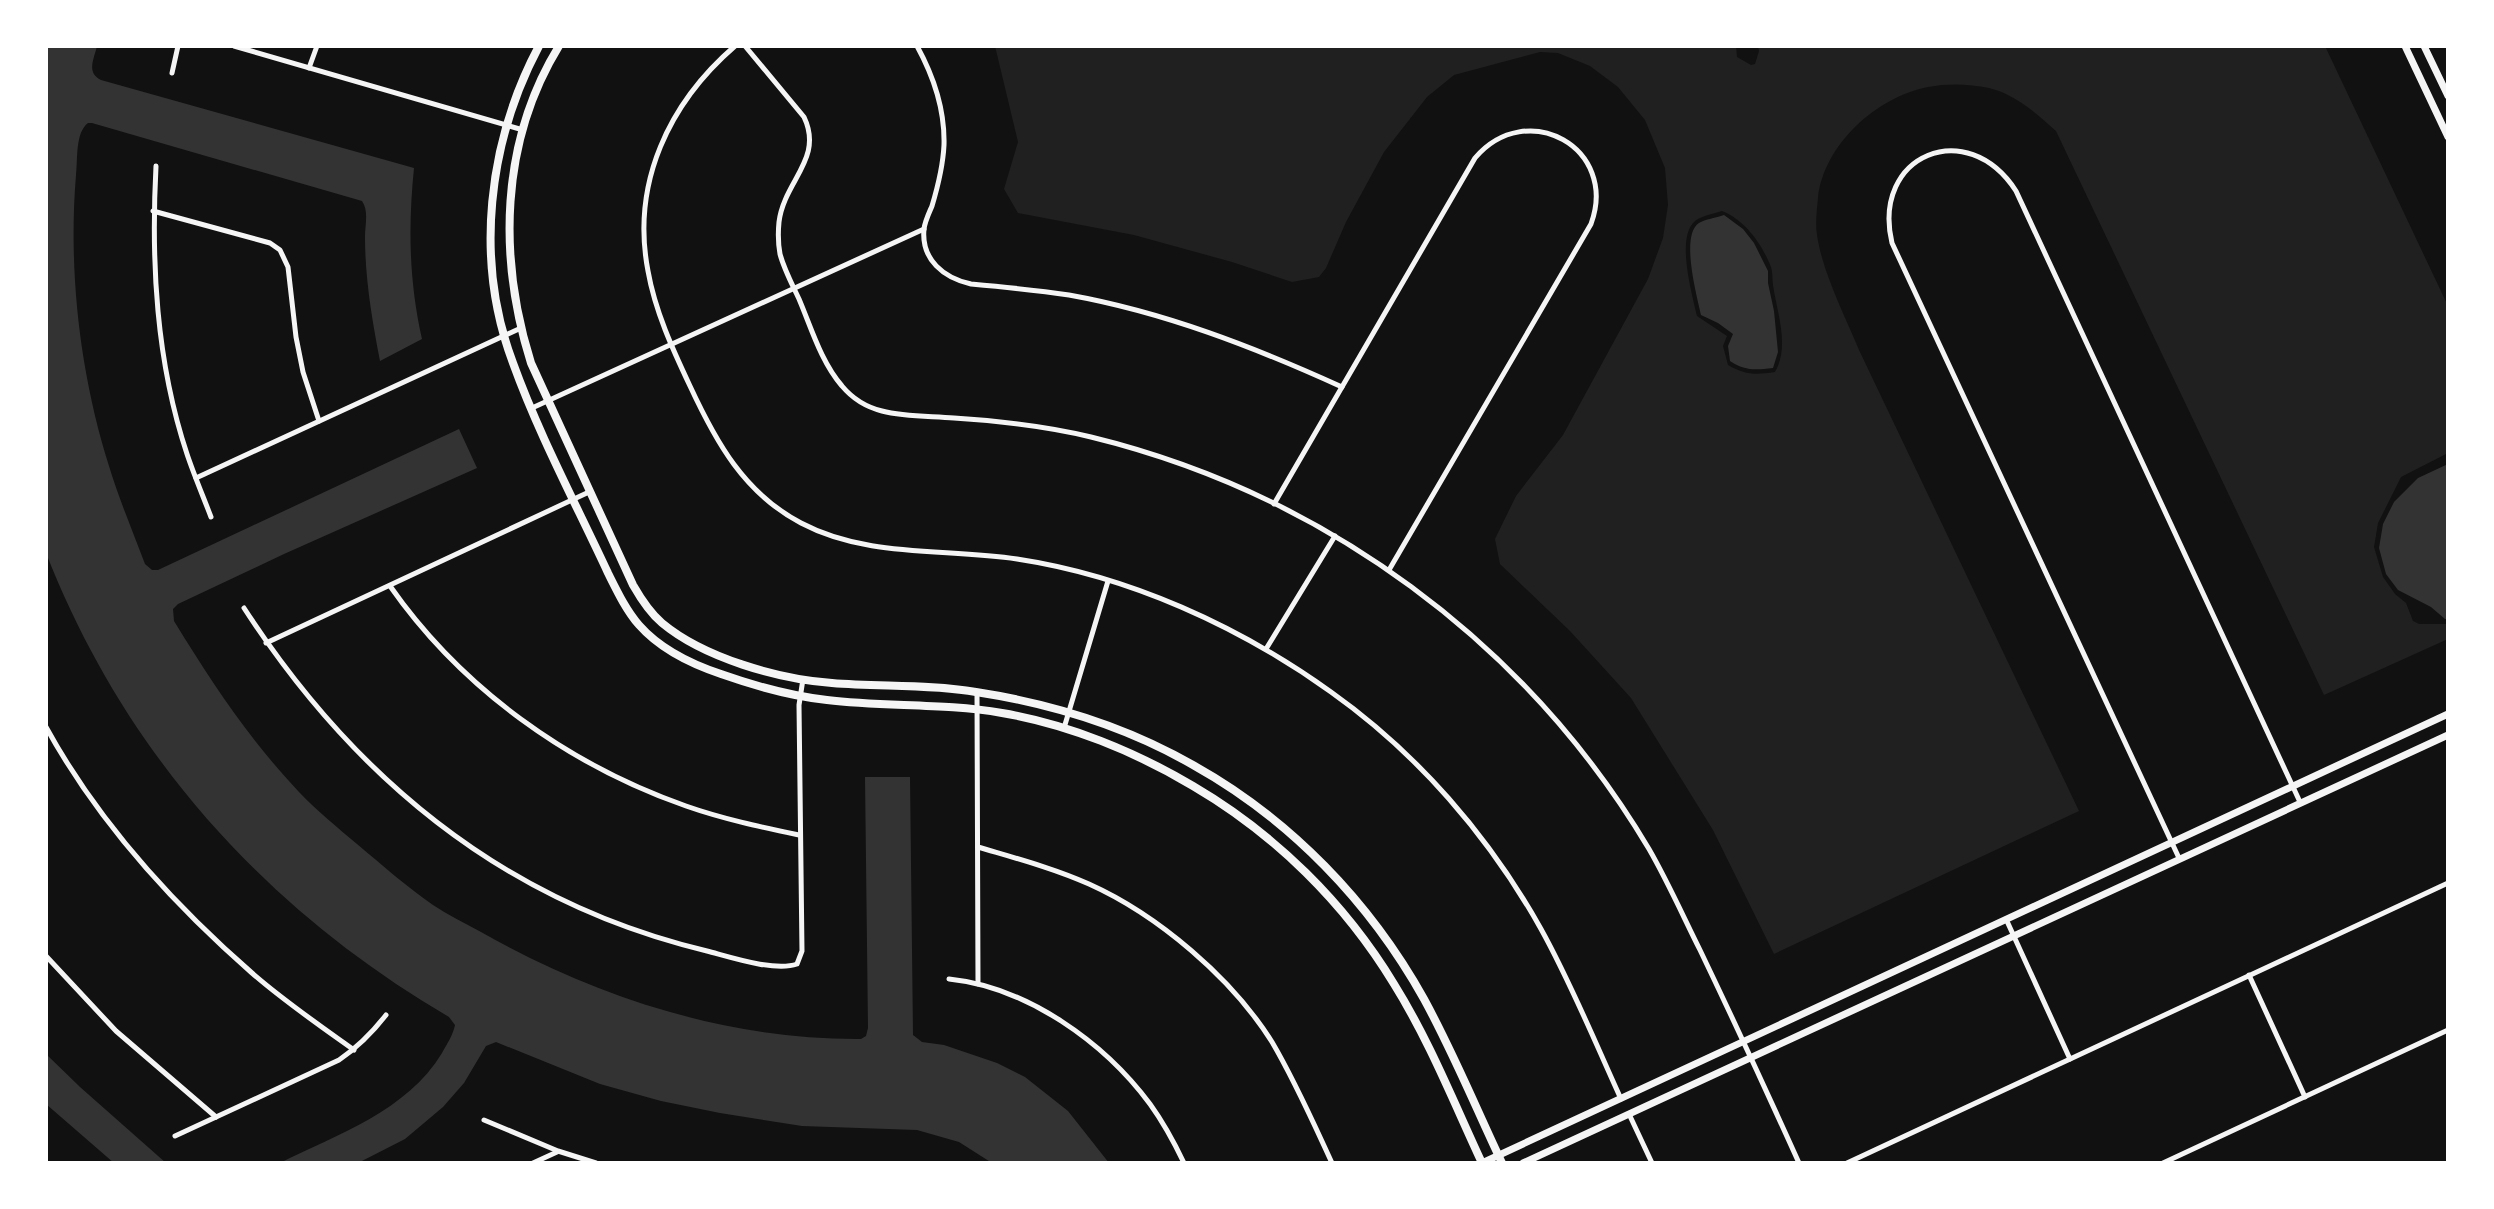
<svg xmlns="http://www.w3.org/2000/svg" width="2494" height="1209" font-family="'Titillium Web',sans-serif">
  <rect width="100%" height="100%" fill="#111"/>
  <path fill="#202020" fill-rule="evenodd" d="M995,46H1736L1737,57L1751,65L1755,64L1759,51L1758,46H2325L2448,306V453L2401,477L2378,523L2374,547L2383,577L2395,594L2406,603L2413,621L2419,624H2448V639L2324,695L2056,131C2037,114 2015,94 1989,88C1970,84 1948,83 1928,87C1877,97 1824,144 1818,198C1817,209 1815,224 1817,235C1822,271 1845,316 1859,350L2079,811L1774,954L1713,830L1631,698L1570,631L1500,564L1495,539L1516,496L1563,435L1648,279L1663,238L1668,205L1665,168L1645,120L1618,87L1590,66L1558,53L1540,52L1454,75L1427,97L1384,152L1346,222L1326,268L1319,277L1292,282L1232,262L1134,235L1018,213L1004,189L1018,142ZM1722,211C1745,220 1762,244 1771,267C1773,273 1772,279 1773,285C1777,313 1790,346 1775,372C1756,375 1745,375 1728,365L1723,346L1727,336L1697,316C1692,294 1677,241 1693,223C1699,216 1713,214 1722,211Z"/>
  <g fill="#333">
    <path d="M46,46H97C94,59 86,73 101,80L414,168C408,227 409,281 422,339L380,361C372,320 365,278 365,237C365,225 369,211 362,201L92,123H88C75,133 78,159 76,175C68,271 80,374 109,466C119,499 133,532 145,564L152,570H158L459,429L477,468L284,554L178,604L173,609L174,621C212,683 249,739 299,792C317,811 337,827 357,844C382,865 407,887 433,905C448,915 465,923 481,932C596,997 727,1040 861,1039L866,1036L868,1028L865,777H910L913,1035L922,1042L944,1045L997,1063L1025,1077L1068,1111L1109,1163H992L959,1142L917,1130L802,1126L720,1113L661,1101L600,1084L496,1042L486,1046L464,1083L443,1107L405,1139L358,1163H280C338,1134 407,1111 442,1053C447,1044 453,1035 455,1025L449,1017C264,909 124,752 46,553Z"/>
    <path d="M1724,215L1743,229L1754,243L1768,271V283L1774,311L1778,352L1773,368C1755,370 1745,371 1730,361L1728,346L1733,334L1718,323L1701,315C1697,296 1680,235 1699,223C1705,219 1716,218 1724,215Z"/>
    <path d="M2448,464V619H2445L2431,607L2398,590L2386,574L2379,548L2383,524L2394,502L2418,478Z"/>
    <path d="M46,1054L80,1087L166,1163H114L46,1104Z"/>
  </g>
  <g fill="none" stroke-linecap="round" stroke-linejoin="round">
    <g stroke="#f5f5f5" stroke-width="5">
      <path d="M234,46L523,130"/>
      <path d="M735,46C669,103 631,183 648,271C655,311 673,350 690,386C716,442 744,493 801,523C867,558 944,548 1017,559C1129,576 1239,626 1331,692C1417,753 1489,836 1541,929C1571,983 1595,1042 1621,1099"/>
      <path d="M745,46L804,117C824,159 784,181 779,222C778,232 778,243 780,254C784,269 792,284 799,299C811,327 821,362 842,386C852,398 866,407 882,411C905,417 931,416 954,418C1000,421 1046,426 1091,437C1324,494 1526,642 1649,849C1668,882 1683,916 1700,950C1734,1021 1767,1092 1799,1163"/>
      <path d="M917,46C934,77 945,109 944,145C943,166 938,186 932,206C929,213 925,221 924,229C921,260 944,278 971,284C1004,287 1036,290 1069,295C1164,312 1254,347 1342,387"/>
      <path d="M309,68L317,46"/>
      <path d="M172,73L178,46"/>
      <path d="M156,166C151,262 156,361 187,454C194,475 203,496 211,517"/>
      <path d="M153,211L270,243L280,250L288,267L296,337L303,372L319,421"/>
      <path d="M532,408L924,229"/>
      <path d="M196,478L521,328"/>
      <path d="M1274,504L1475,158C1527,97 1619,148 1591,224L1389,570"/>
      <path d="M390,586C462,689 569,765 686,806C723,819 761,827 799,835"/>
      <path d="M244,608C355,779 505,903 707,951C730,957 775,972 797,964L802,951L799,705L803,679"/>
      <path d="M266,643L589,492"/>
      <path d="M1266,649L1335,536"/>
      <path d="M977,693L978,984"/>
      <path d="M46,727C97,820 172,903 252,973C284,1001 319,1025 354,1050"/>
      <path d="M1064,728L1108,581"/>
      <path d="M978,847C1015,858 1053,868 1089,884C1158,915 1232,978 1272,1042C1295,1081 1313,1122 1332,1163"/>
      <path d="M2179,858L1892,243C1871,155 1967,115 2016,191L2300,802"/>
      <path d="M2006,919L2070,1059"/>
      <path d="M46,956L116,1031L216,1117"/>
      <path d="M2249,975L2305,1097"/>
      <path d="M949,979C1027,987 1104,1042 1150,1104C1163,1122 1174,1142 1184,1163"/>
      <path d="M1629,1114L1652,1163"/>
      <path d="M484,1120L558,1151L596,1163"/>
      <path d="M175,1136L339,1060C358,1047 372,1033 386,1015"/>
      <path d="M533,1163L557,1152"/>
      <path d="M1847,1163L2448,883"/>
      <path d="M2163,1163L2448,1030"/>
    </g>
    <g stroke="#f5f5f5" stroke-width="7">
      <path d="M2405,46L2448,137"/>
      <path d="M2424,46L2448,96"/>
      <path d="M1482,1163L2448,714"/>
      <path d="M1523,1163L2448,735"/>
    </g>
    <g stroke="#f5f5f5" stroke-width="8">
      <path d="M539,46C488,142 474,260 513,363C539,435 576,504 608,573C617,591 626,610 639,625C661,650 691,664 721,674C755,686 791,696 827,700C885,707 944,703 1002,713C1068,724 1136,752 1193,786C1275,834 1345,903 1394,984C1429,1040 1454,1103 1482,1163"/>
      <path d="M559,46C500,142 498,258 531,363L633,585C641,599 650,613 662,623C704,658 778,679 832,683C880,687 929,684 976,692C1054,704 1125,726 1193,765C1290,819 1370,902 1424,999C1453,1052 1476,1108 1502,1163"/>
    </g>
  </g>
  <rect width="2494" height="1209" fill="none" stroke="#ffffff" stroke-width="96"/>
</svg>
